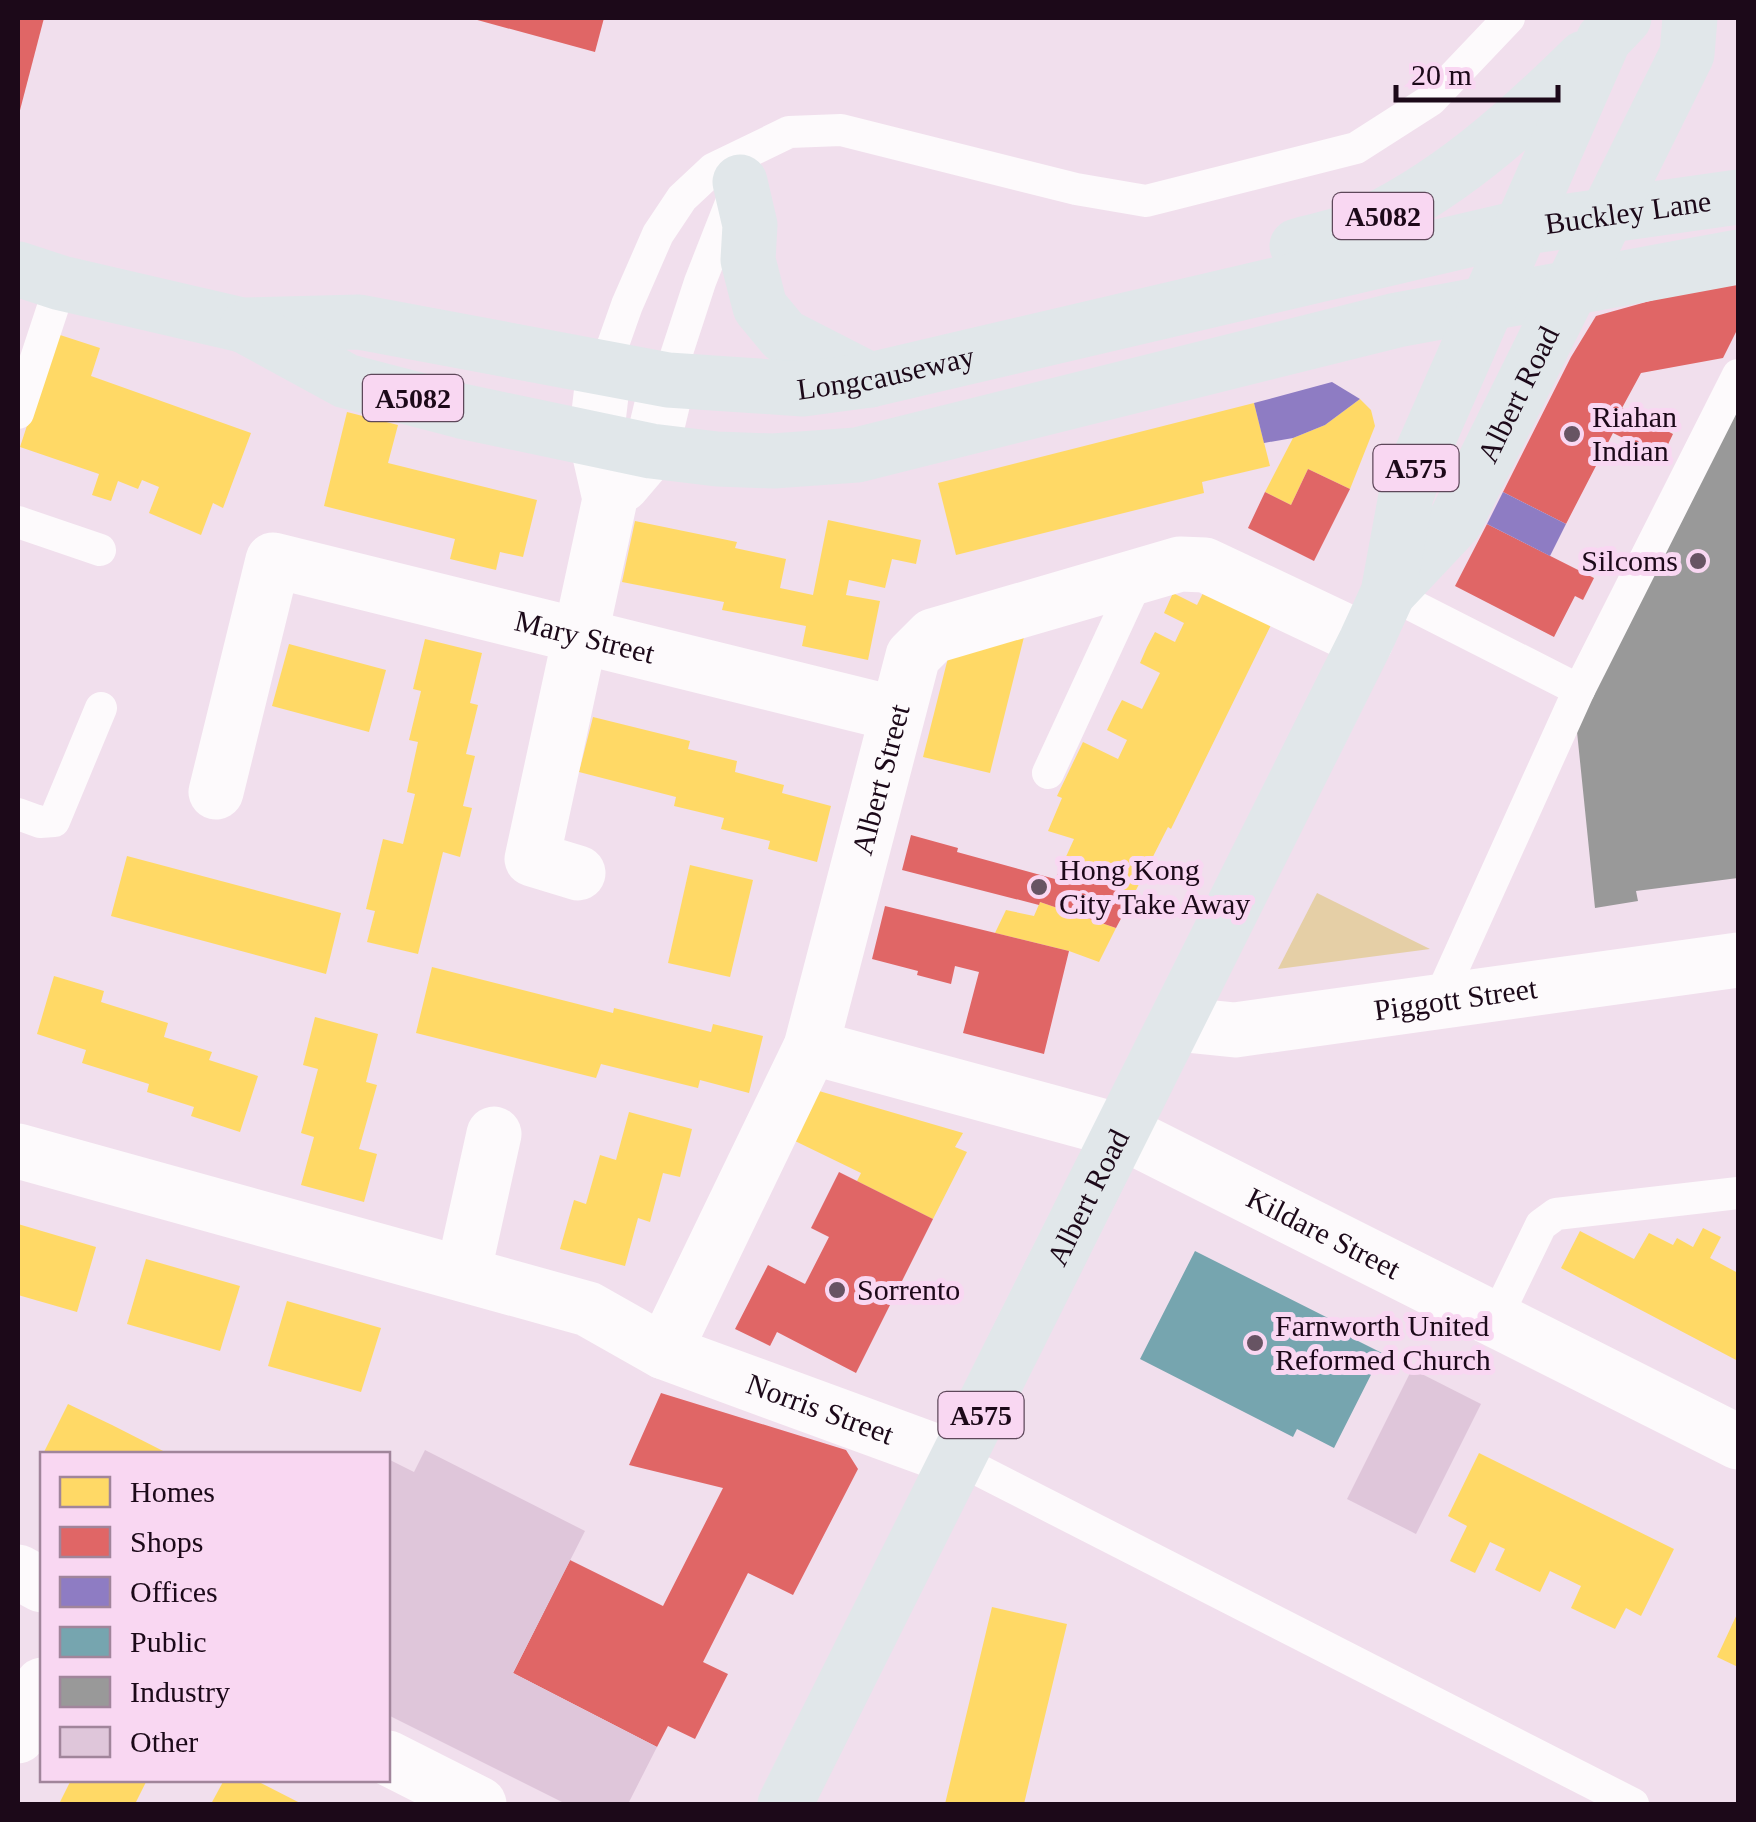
<svg xmlns="http://www.w3.org/2000/svg" width="1756" height="1822" font-family="Georgia,serif">
  <rect width="100%" height="100%" fill="#f1dfed"/>
  <path fill="#e5cfa6" d="M1317,893L1430,949L1278,969Z"/>
  <g fill="#ffd966">
    <path d="M57,334L100,348L91,376L251,433L223,508L213,503L201,535L149,513L159,487L142,480L138,489L118,481L111,501L92,495L99,474L20,447Z"/>
    <path d="M1360,399L1371,410L1375,426L1350,489L1308,469L1291,505L1265,492L1293,438L1325,425Z"/>
    <path d="M1254,403L1270,466L1202,482L1204,493L956,555L938,483Z"/>
    <path d="M347,412L398,425L388,463L537,500L523,557L500,552L496,570L450,559L455,539L324,506Z"/>
    <path d="M828,520L921,540L916,564L892,559L885,588L849,580L846,595L880,601L868,660L802,646L806,626L722,610L724,602L622,582L635,521L737,542L735,548L786,559L780,588L813,595Z"/>
    <path d="M1205,589L1272,623L1171,829L1168,827L1134,894L1060,870L1074,839L1048,831L1062,798L1057,796L1083,742L1118,759L1127,740L1107,730L1114,715L1122,700L1142,709L1160,673L1140,663L1147,647L1155,632L1175,642L1184,623L1164,613L1173,593L1197,605Z"/>
    <path d="M1026,629L990,773L923,757L950,650Z"/>
    <path d="M425,639L482,653L470,703L478,705L466,754L475,756L463,806L472,808L460,857L443,852L418,954L367,942L375,911L366,909L383,839L403,844L415,794L407,792L418,742L409,740L421,691L413,689Z"/>
    <path d="M289,644L386,670L369,732L272,706Z"/>
    <path d="M593,717L690,741L688,749L737,761L735,772L784,785L782,793L831,806L817,862L768,849L770,841L721,829L724,818L674,806L676,797L579,772Z"/>
    <path d="M127,856L341,913L326,974L111,916Z"/>
    <path d="M690,865L753,880L730,977L668,963Z"/>
    <path d="M1040,902L1116,928L1099,962L1069,951L995,933L1006,910L1034,916Z"/>
    <path d="M432,967L613,1013L614,1008L711,1032L713,1024L763,1036L749,1093L700,1080L698,1088L601,1064L596,1078L416,1033Z"/>
    <path d="M54,976L104,991L101,1002L168,1023L164,1037L212,1052L209,1060L258,1076L240,1132L191,1116L194,1107L147,1092L149,1084L82,1063L86,1050L37,1034Z"/>
    <path d="M315,1017L378,1034L366,1082L377,1085L359,1149L377,1154L364,1202L301,1185L314,1137L301,1133L318,1069L303,1065Z"/>
    <path d="M819,1091L963,1133L955,1147L967,1152L933,1219L857,1181L861,1173L795,1141Z"/>
    <path d="M629,1112L692,1129L680,1177L663,1173L650,1222L638,1218L625,1266L560,1249L574,1200L586,1204L600,1155L616,1160Z"/>
    <path d="M18,1224L96,1247L77,1312L18,1295Z"/>
    <path d="M1703,1228L1721,1237L1710,1258L1738,1273V1361L1561,1268L1580,1231L1634,1259L1649,1233L1673,1245L1677,1238L1693,1247Z"/>
    <path d="M146,1259L240,1286L220,1351L127,1324Z"/>
    <path d="M287,1301L381,1328L361,1392L268,1366Z"/>
    <path d="M68,1404L112,1425L169,1454H43Z"/>
    <path d="M1479,1453L1674,1549L1641,1616L1626,1608L1615,1629L1571,1608L1581,1586L1550,1571L1540,1592L1495,1570L1505,1549L1490,1542L1475,1573L1450,1561L1467,1526L1448,1516Z"/>
    <path d="M992,1607L1067,1624L1032,1770L1024,1804H945Z"/>
    <path d="M1738,1612V1667L1717,1657Z"/>
    <path d="M71,1780H147L135,1804H59Z"/>
    <path d="M224,1780H255L302,1804H211Z"/>
  </g>
  <g fill="#e06666">
    <path d="M18,18H44L19,114H18Z"/>
    <path d="M470,18H604L595,52Z"/>
    <path d="M1738,284V328L1723,358L1641,373L1622,408L1673,434L1662,457L1613,433L1566,524L1503,492L1571,357L1596,316L1657,299Z"/>
    <path d="M1308,469L1350,489L1314,561L1248,528L1265,492L1291,505Z"/>
    <path d="M1487,524L1594,578L1583,600L1575,596L1554,637L1455,586Z"/>
    <path d="M911,835L958,848L957,852L1055,879L1060,870L1134,894L1116,928L1040,902L1039,905L902,870Z"/>
    <path d="M885,906L1069,951L1044,1054L963,1033L979,972L955,966L951,984L917,975L918,971L872,959Z"/>
    <path d="M839,1172L933,1219L856,1373L777,1332L770,1346L735,1329L768,1265L805,1284L829,1237L811,1228Z"/>
    <path d="M661,1393L846,1450L858,1469L793,1595L748,1573L703,1662L728,1674L695,1739L668,1726L657,1747L513,1673L570,1560L663,1606L723,1488L629,1465Z"/>
  </g>
  <g fill="#8e7cc3">
    <path d="M1332,382L1360,399L1325,425L1293,438L1264,443L1254,403Z"/>
    <path d="M1503,492L1566,524L1550,556L1487,524Z"/>
  </g>
  <path fill="#76a5af" d="M1195,1251L1346,1327L1342,1333L1382,1353L1334,1448L1297,1429L1293,1437L1140,1359Z"/>
  <path fill="#999" d="M1738,400V878L1636,891L1638,901L1595,908L1576,722Z"/>
  <g fill="#dfc6da">
    <path d="M1412,1369L1481,1404L1416,1534L1347,1499Z"/>
    <path d="M425,1450L585,1531L513,1673L657,1747L628,1804H566L388,1715V1459L414,1472Z"/>
  </g>
  <g fill="none" stroke-linecap="round" stroke-linejoin="round">
    <g stroke="#fdfafc" stroke-width="32">
      <path d="M604,370L627,305L658,234L682,198L713,169L789,132L841,130L1076,189L1146,201L1356,148L1431,100L1509,18"/>
      <path d="M668,380L700,282L738,185"/>
      <path d="M18,413L61,283"/>
      <path d="M18,522L100,550"/>
      <path d="M1388,593L1579,690"/>
      <path d="M1048,773L1139,576"/>
      <path d="M18,814L40,822L54,821L101,708"/>
      <path d="M1437,1004L1579,690L1738,375"/>
      <path d="M1495,1320L1541,1225L1556,1214L1738,1193"/>
      <path d="M959,1460L1633,1804"/>
    </g>
    <g stroke="#fdfafc" stroke-width="55">
      <path d="M622,485L651,451L668,380"/>
      <path id="s1" d="M216,792L273,560L896,714"/>
      <path d="M578,873L532,859L610,499L596,438L604,370"/>
      <path id="s2" d="M1176,1024L1235,1030L1738,960"/>
      <path id="s3" d="M811,1047L1120,1131L1738,1442"/>
      <path id="s4" d="M18,1151L588,1309L664,1352L959,1460"/>
      <path d="M463,1274L494,1134"/>
      <path id="s5" d="M664,1352L811,1047L913,656L933,636L1180,564L1205,565L1366,641"/>
      <path d="M18,1572L42,1585"/>
      <path d="M18,1736L42,1685"/>
      <path d="M388,1758L479,1804"/>
    </g>
    <g stroke="#e1e7ea" stroke-width="55">
      <path d="M740,182L750,225L748,260L760,307L784,336L870,380"/>
      <path d="M1297,246C1316,240 1338,237 1356,229C1445,189 1516,125 1584,58"/>
      <path id="s6" d="M18,269L61,283L242,325L359,322L668,380L803,389L870,380L1519,228L1738,197"/>
      <path d="M247,327L346,381L461,411L651,451L717,459L773,461L857,455L1397,320L1738,257"/>
      <path id="s7" d="M1388,593L1455,522L1687,54L1690,18"/>
      <path id="s8" d="M785,1804L1366,641L1388,593L1406,496L1419,460L1604,39L1624,18"/>
    </g>
  </g>
  <g fill="#675463" stroke="#f9d7f2" stroke-width="4">
    <circle cx="1572" cy="434" r="10"/>
    <circle cx="1698" cy="561" r="10"/>
    <circle cx="1039" cy="887" r="10"/>
    <circle cx="837" cy="1290" r="10"/>
    <circle cx="1255" cy="1343" r="10"/>
  </g>
  <g text-anchor="middle" stroke-width="10" stroke-linejoin="round" paint-order="stroke">
    <g fill="#f9d7f2" stroke="#5e475a" stroke-width="2.5">
      <rect x="1333" y="193" width="100" height="46" rx="8"/>
      <rect x="363" y="375" width="100" height="46" rx="8"/>
      <rect x="1373.5" y="445" width="85" height="46" rx="8"/>
      <rect x="938.5" y="1392" width="85" height="46" rx="8"/>
    </g>
    <g font-size="28" font-weight="bold" fill="#1c0919">
      <text x="1383" y="226">A5082</text>
      <text x="413" y="408">A5082</text>
      <text x="1416" y="478">A575</text>
      <text x="981" y="1425">A575</text>
    </g>
    <g font-size="30" fill="#1c0919" stroke="#f9d7f2">
      <text dy="10" stroke="none"><textPath href="#s6" startOffset="1642">Buckley Lane</textPath></text>
      <text dy="10" stroke="none"><textPath href="#s6" startOffset="882">Longcauseway</textPath></text>
      <text dy="10" stroke="none"><textPath href="#s7" startOffset="240">Albert Road</textPath></text>
      <text dy="10" stroke="none"><textPath href="#s1" startOffset="560">Mary Street</textPath></text>
      <text dy="10" stroke="none"><textPath href="#s5" startOffset="615">Albert Street</textPath></text>
      <text dy="10" stroke="none"><textPath href="#s2" startOffset="282">Piggott Street</textPath></text>
      <text dy="10" stroke="none"><textPath href="#s8" startOffset="678">Albert Road</textPath></text>
      <text dy="10" stroke="none"><textPath href="#s3" startOffset="548">Kildare Street</textPath></text>
      <text dy="10" stroke="none"><textPath href="#s4" startOffset="845">Norris Street</textPath></text>
    </g>
    <g font-size="30" fill="#1c0919" stroke="#f9d7f2" text-anchor="start">
      <text x="1592" y="427">Riahan<tspan x="1592" dy="34">Indian</tspan></text>
      <text x="1678" y="571" text-anchor="end">Silcoms</text>
      <text x="1059" y="880">Hong Kong<tspan x="1059" dy="34">City Take Away</tspan></text>
      <text x="857" y="1300">Sorrento</text>
      <text x="1275" y="1336">Farnworth United<tspan x="1275" dy="34">Reformed Church</tspan></text>
    </g>
  </g>
  <rect width="1756" height="1822" fill="none" stroke="#1c0919" stroke-width="40"/>
  <rect x="40" y="1452" width="350" height="330" fill="#f9d7f2" stroke="#a1859b" stroke-width="2.5"/>
  <rect x="60" y="1477" width="50" height="30" fill="#ffd966" stroke="#a1859b" stroke-width="2.5"/>
  <text x="130" y="1502" font-size="30" fill="#1c0919">Homes</text>
  <rect x="60" y="1527" width="50" height="30" fill="#e06666" stroke="#a1859b" stroke-width="2.5"/>
  <text x="130" y="1552" font-size="30" fill="#1c0919">Shops</text>
  <rect x="60" y="1577" width="50" height="30" fill="#8e7cc3" stroke="#a1859b" stroke-width="2.5"/>
  <text x="130" y="1602" font-size="30" fill="#1c0919">Offices</text>
  <rect x="60" y="1627" width="50" height="30" fill="#76a5af" stroke="#a1859b" stroke-width="2.5"/>
  <text x="130" y="1652" font-size="30" fill="#1c0919">Public</text>
  <rect x="60" y="1677" width="50" height="30" fill="#999999" stroke="#a1859b" stroke-width="2.5"/>
  <text x="130" y="1702" font-size="30" fill="#1c0919">Industry</text>
  <rect x="60" y="1727" width="50" height="30" fill="#dfc6da" stroke="#a1859b" stroke-width="2.5"/>
  <text x="130" y="1752" font-size="30" fill="#1c0919">Other</text>
  <path d="M1396 85v15h162v-15" fill="none" stroke="#1c0919" stroke-width="5"/>
  <text x="1411" y="85" font-size="30" fill="#1c0919" stroke="#f9d7f2" stroke-width="8" paint-order="stroke">20 m</text>
</svg>
